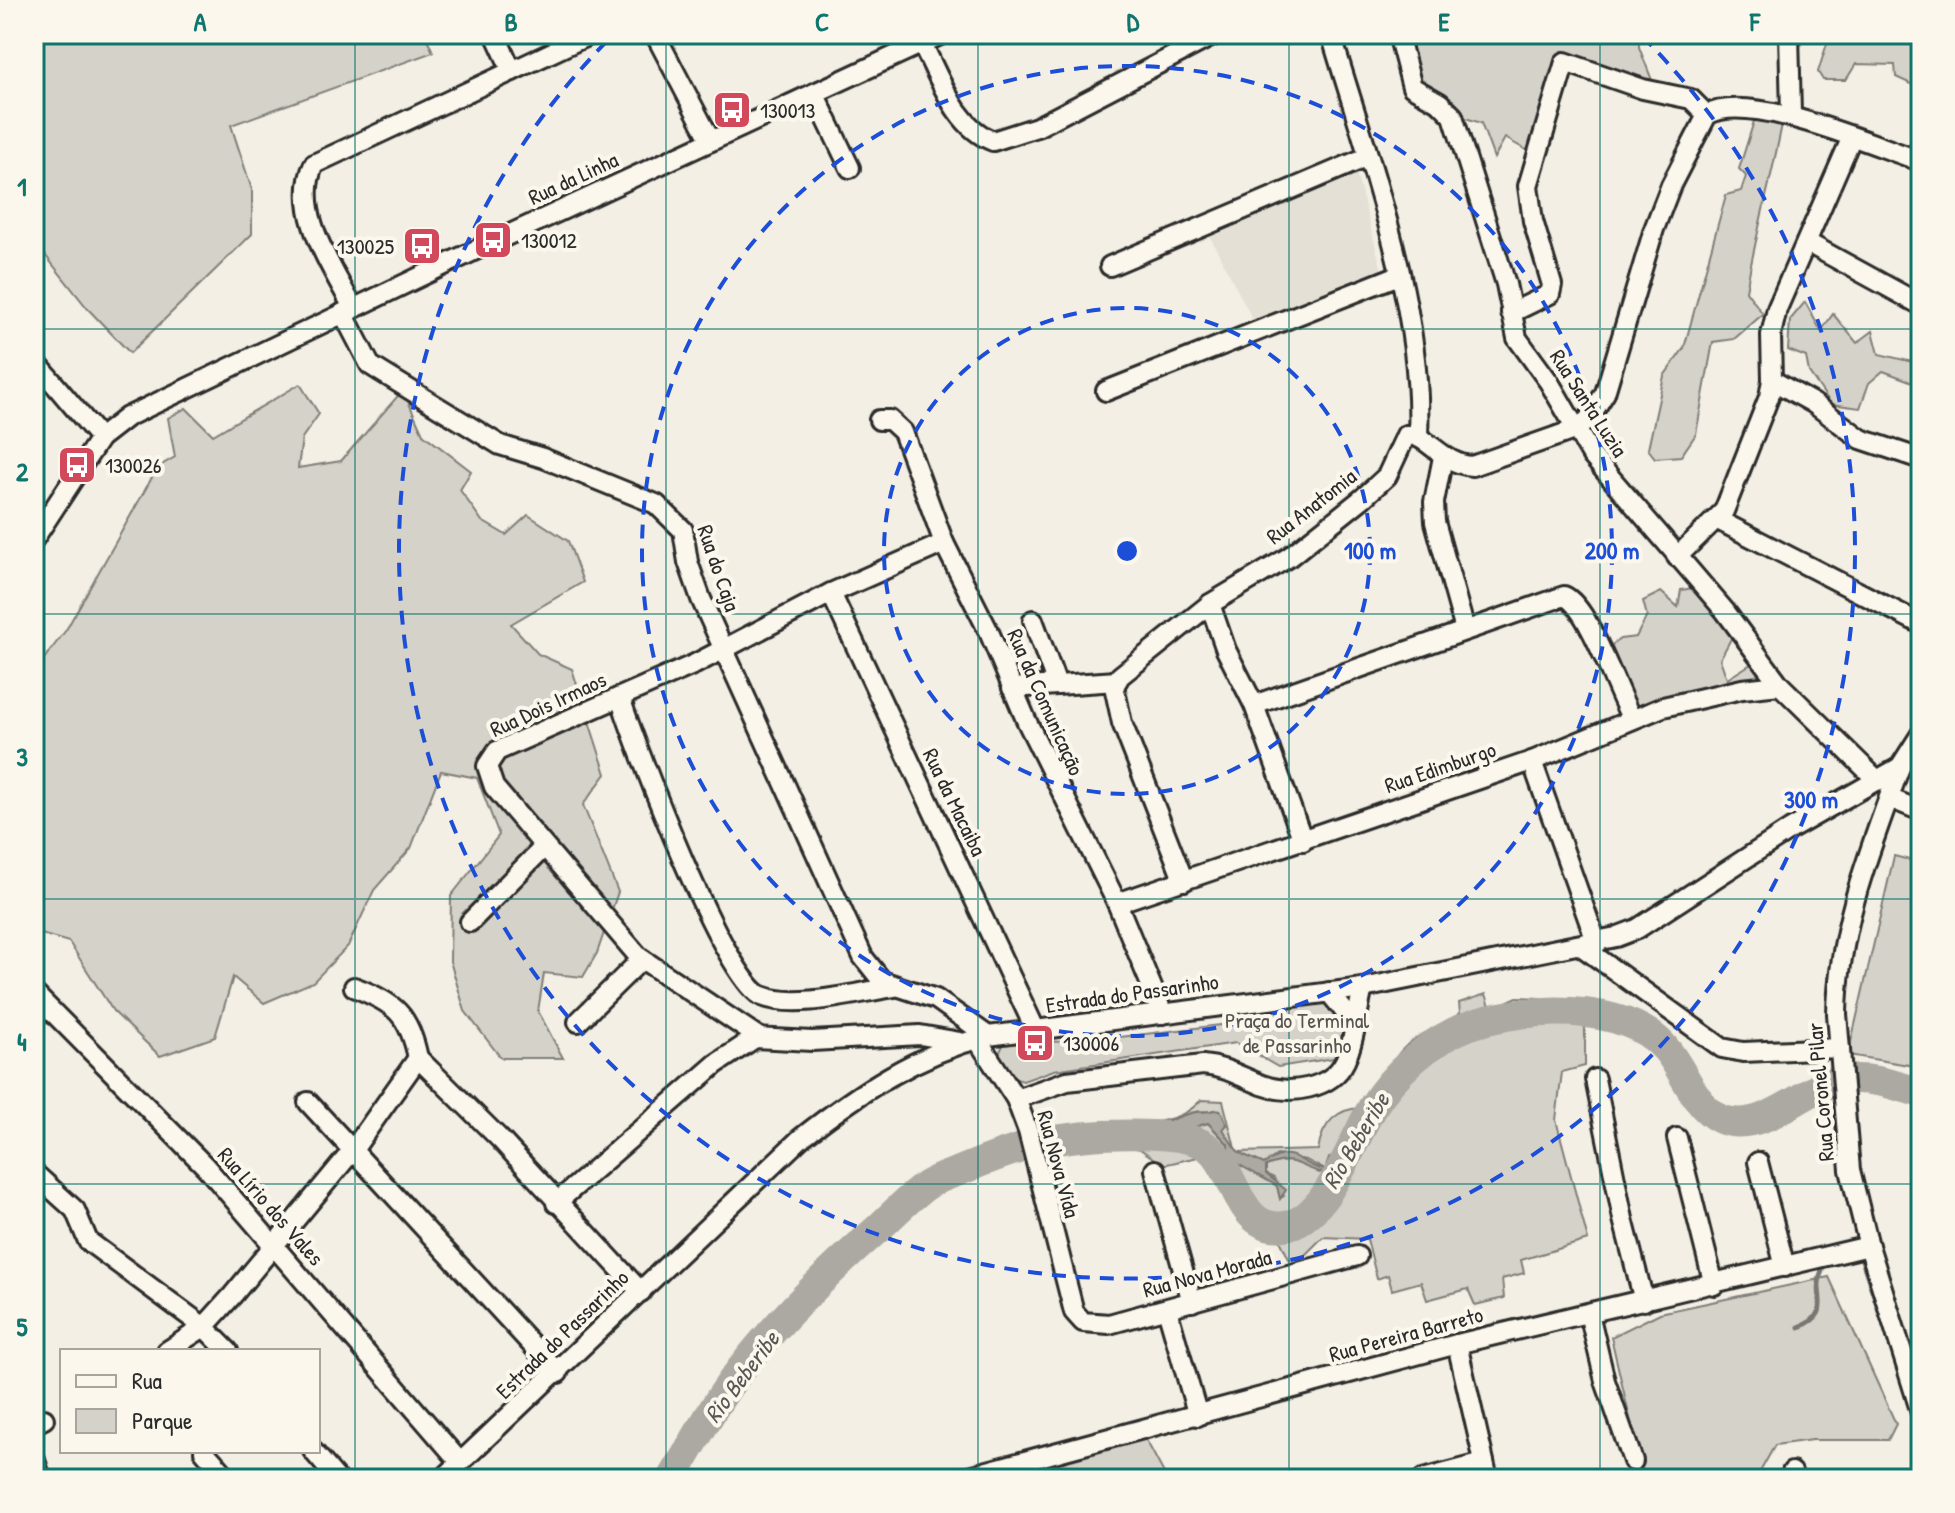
<svg xmlns="http://www.w3.org/2000/svg" width="1955" height="1513" font-family="'Patrick Hand',sans-serif">
  <rect width="100%" height="100%" fill="#f3efe4"/>
  <filter id="ink" filterUnits="userSpaceOnUse"><feTurbulence type="fractalNoise" baseFrequency=".0125" numOctaves="2"/><feDisplacementMap in="SourceGraphic" scale="16" xChannelSelector="R" yChannelSelector="G"/><feConvolveMatrix kernelMatrix="1 2 1 2 8 2 1 2 1" color-interpolation-filters="sRGB"/></filter>
  <g filter="url(#ink)">
    <path fill="#e4e0d6" d="M1356,172L1382,271L1255,324L1210,237Z"/>
    <g fill="#d5d2c9" stroke="#807e7a" stroke-width="2">
      <path d="M34,34H425L433,52L231,125L252,190V234L130,353L88,309L34,241Z"/>
      <path d="M1414,34H1639V47L1655,88L1565,62L1530,152L1505,138L1494,158L1481,123L1460,116L1413,79L1408,39Z"/>
      <path d="M1830,34H1921V81L1913,85L1896,77L1895,65L1856,64L1846,80H1823L1818,72Z"/>
      <path d="M1755,118L1783,119C1772,177 1756,233 1746,291L1763,314L1734,339L1713,342L1696,434L1681,456L1655,458L1648,449L1664,376L1684,348L1726,195L1741,191L1746,176L1739,169Z"/>
      <path d="M1805,302L1821,331L1833,314L1857,343L1873,331L1879,354L1921,364V385L1883,371L1869,383L1860,408L1831,404L1809,372L1806,357L1788,350L1790,320Z"/>
      <path d="M300,384L319,414L302,438L298,468L341,461L403,390L423,434L471,471L460,490L482,521L506,535L528,515L568,541L583,582L511,624L538,654L572,669L606,774L583,805L618,892L597,953L583,977L544,973L538,1011L563,1058H501L465,1011L450,961L451,896L499,835L477,778L441,771L411,848L374,890L348,946L313,982L264,1003L233,977L215,1037L160,1056L113,1011L69,942L34,932V672L66,630L158,467L175,457L168,418L186,408L213,435Z"/>
      <path d="M1694,588L1733,635L1720,659L1727,679L1754,662L1771,681L1633,709L1609,647L1620,639L1636,637L1647,616L1643,601L1661,592L1678,607L1681,590Z"/>
      <path d="M1894,856L1921,863V1067L1848,1055Z"/>
      <path d="M1486,994L1491,1009L1517,997L1585,1000V1066L1562,1072L1556,1120L1588,1240L1521,1260L1524,1273L1502,1279L1504,1298L1475,1305L1468,1289L1427,1300L1421,1282L1392,1290L1388,1275L1377,1279L1367,1239L1323,1237L1301,1259H1289L1275,1230L1261,1231L1255,1214L1234,1211L1224,1183L1207,1155L1163,1165L1140,1149L1100,1140L1131,1128L1138,1132L1137,1139L1170,1131L1173,1127L1184,1130L1208,1123L1228,1144L1234,1161L1277,1186L1280,1198L1284,1196L1274,1178L1266,1174V1166C1287,1157 1300,1161 1319,1173L1328,1170L1337,1156L1329,1158L1325,1170L1306,1160L1277,1155L1264,1164L1234,1153L1214,1110C1207,1113 1202,1110 1195,1112C1188,1113 1180,1119 1171,1121C1134,1128 1093,1128 1058,1134L1051,1129C1095,1116 1167,1139 1201,1100L1223,1101L1236,1152L1318,1150C1322,1124 1337,1107 1364,1108C1378,1090 1387,1066 1402,1050C1418,1032 1442,1028 1460,1013L1459,1003Z"/>
      <path d="M1326,999L1349,1022L1340,1055L1334,1058L1278,1067L1236,1043L1054,1070L1023,1081L1009,1077L998,1056L1003,1045L1014,1041L1078,1042L1246,1022L1263,1009Z"/>
      <path d="M1829,1277L1896,1424L1888,1440H1812L1775,1445L1756,1479H1644L1611,1337L1660,1313Z"/>
      <path d="M1144,1436L1167,1479H982Z"/>
    </g>
    <path fill="#aca9a2" stroke="#787772" stroke-width="2" d="M1214,1110L1221,1111L1227,1125L1223,1129C1241,1159 1236,1150 1264,1164C1296,1142 1297,1165 1325,1170L1336,1150L1337,1155L1324,1173C1298,1168 1296,1154 1266,1166V1174L1286,1190L1280,1199L1277,1186L1229,1159L1228,1144L1208,1123L1184,1130L1173,1127C1166,1136 1151,1145 1139,1142L1138,1132L1131,1128L1117,1137L1045,1149L1042,1138C1077,1130 1115,1128 1155,1124C1169,1122 1183,1114 1196,1112C1203,1111 1207,1113 1214,1110Z"/>
    <g fill="none" stroke-linecap="round" stroke-linejoin="round">
      <g stroke="#787772" stroke-width="5">
        <path d="M1862,1260L1898,1367"/>
        <path d="M1799,1327C1836,1313 1811,1296 1822,1270"/>
      </g>
      <path stroke="#aca9a2" stroke-width="30" d="M672,1479C688,1452 704,1423 721,1397C759,1339 822,1278 873,1233C891,1217 908,1198 927,1185C938,1178 952,1174 964,1169C1015,1148 1047,1138 1102,1135C1127,1134 1175,1133 1198,1142C1237,1156 1233,1233 1284,1226C1327,1221 1352,1140 1372,1108C1393,1074 1430,1040 1468,1026C1522,1006 1625,1001 1665,1048C1686,1071 1697,1118 1732,1122C1773,1127 1805,1086 1843,1080C1871,1076 1895,1085 1921,1093"/>
      <g stroke="#2b2b2b" stroke-width="24">
        <g id="minor">
          <path d="M495,34L512,71"/>
          <path d="M655,34L711,141"/>
          <path d="M1331,34C1367,156 1424,307 1418,435"/>
          <path d="M1398,34L1412,87L1440,103L1453,116L1506,284L1517,338L1549,382L1592,456L1725,611L1780,685L1878,781"/>
          <path d="M1789,34L1791,114"/>
          <path d="M922,44C940,77 955,127 993,141L1037,127L1216,34"/>
          <path d="M814,93L850,168"/>
          <path d="M1808,243L1921,305"/>
          <path d="M1110,266L1367,157"/>
          <path d="M353,308C332,266 292,211 314,164L591,34"/>
          <path d="M343,313L370,365L381,372L500,445L543,458L656,504L683,530L688,562L701,599L863,957L882,981L936,999L988,1036"/>
          <path d="M1511,313L1550,294L1552,285L1533,221L1528,186L1565,62L1643,89L1691,99L1707,115"/>
          <path d="M34,360L100,438"/>
          <path d="M1772,380L1813,403L1861,439L1921,459"/>
          <path d="M1106,391L1399,275"/>
          <path d="M879,420H890L903,432L944,543L989,632L1027,722L1117,903L1163,1014"/>
          <path d="M1443,457L1434,502L1435,522L1465,630"/>
          <path d="M1718,520L1921,624"/>
          <path d="M34,539L100,438L127,417L478,249L942,34"/>
          <path d="M1677,557L1724,511L1769,397L1772,380L1771,335L1777,309L1851,139"/>
          <path d="M831,593L1036,1031"/>
          <path d="M1210,604L1226,650L1254,705L1303,841"/>
          <path d="M1033,620L1057,685"/>
          <path d="M1012,688L1117,681"/>
          <path d="M620,697C635,745 725,982 762,996C797,1010 858,992 894,987"/>
          <path d="M1254,705L1564,596C1589,606 1617,693 1632,719"/>
          <path d="M1532,761L1597,944"/>
          <path d="M1900,767C1871,847 1838,928 1837,1014L1850,1170L1869,1246L1921,1413"/>
          <path d="M1889,798L1921,811"/>
          <path d="M1184,881L1122,723L1114,686L1120,676L1210,604L1289,557L1363,498L1387,476L1406,435C1427,433 1441,464 1472,466L1574,430L1588,420L1605,393L1654,229L1671,185L1707,115C1749,90 1874,146 1921,161"/>
          <path d="M1117,903L1532,761L1663,707L1742,689L1780,685"/>
          <path d="M470,922L544,847"/>
          <path d="M1581,946L1722,1048L1743,1052L1840,1048"/>
          <path d="M354,987C395,1003 409,1014 418,1058"/>
          <path d="M1329,992L1354,1023"/>
          <path d="M34,993L205,1166L460,1462"/>
          <path d="M578,1022L642,959"/>
          <path d="M760,1038L639,957L494,787L487,766L497,751L695,664L831,593L944,543"/>
          <path d="M977,1039L1016,1099L1028,1131L1074,1312L1083,1322L1109,1324L1357,1256"/>
          <path d="M418,1058L500,1139L641,1292"/>
          <path d="M1595,1079L1623,1219L1644,1301"/>
          <path d="M1016,1099L1067,1081L1203,1065C1226,1067 1241,1077 1262,1085C1289,1095 1331,1090 1345,1061C1355,1040 1357,1011 1363,988"/>
          <path d="M308,1102L558,1373"/>
          <path d="M1677,1138L1714,1285"/>
          <path d="M1758,1162L1785,1267"/>
          <path d="M1155,1170L1192,1302"/>
          <path d="M34,1173L75,1210L88,1241L204,1327L228,1351"/>
          <path d="M556,1203L716,1064L755,1038L812,1041L920,1035L960,1042"/>
          <path d="M1167,1309L1198,1416"/>
          <path d="M1589,1313L1605,1381L1633,1461"/>
          <path d="M1457,1344L1488,1479"/>
          <path d="M167,1351L204,1327L232,1296L353,1150L418,1058"/>
          <path d="M34,1424L44,1419"/>
          <path d="M204,1451L229,1479"/>
          <path d="M313,1451L337,1479"/>
          <path d="M34,1457L41,1479"/>
          <path d="M1792,1472L1794,1479"/>
          <path d="M443,1479L801,1138C860,1092 916,1054 988,1036L1363,988L1616,937L1637,929L1791,829L1900,767L1921,734"/>
          <path d="M958,1479L1457,1344L1869,1246"/>
          <path d="M1423,1479L1484,1463"/>
        </g>
      </g>
      <use href="#minor" stroke="#fbf7ec" stroke-width="18"/>
    </g>
  </g>
  <path fill="none" stroke="#0f766e" stroke-width="2" stroke-opacity="0.55" d="M355,34V1479M666,34V1479M978,34V1479M1289,34V1479M1600,34V1479M34,329H1921M34,614H1921M34,899H1921M34,1184H1921"/>
  <g fill="none" stroke="#1d4ed8" stroke-width="4" stroke-dasharray="14 10">
    <circle cx="1127" cy="551" r="243"/>
    <circle cx="1127" cy="551" r="485"/>
    <path d="M1642 36A728 728 0 1 1 612 36"/>
  </g>
  <defs>
    <g id="bus-square" transform="scale(2)"><rect x="-9" y="-9" width="18" height="18" rx="4" fill="#d1495b" stroke="#fbf7ec"/><path d="M-5-6H5V4H4V6H2V4H-2V6H-4V4H-5ZM-3.5-4V0h7V-4ZM-3.5 1.2v1.5H-2V1.2ZM2 1.2v1.5H3.5V1.2Z" fill="#fff"/></g>
  </defs>
  <g fill-rule="evenodd">
    <use href="#bus-square" x="732" y="110"/>
    <use href="#bus-square" x="493" y="240"/>
    <use href="#bus-square" x="422" y="246"/>
    <use href="#bus-square" x="77" y="465"/>
    <use href="#bus-square" x="1035" y="1043"/>
  </g>
  <g text-anchor="middle" stroke-width="8" stroke-linejoin="round" paint-order="stroke">
    <g font-size="22" fill="#2b2b2b" stroke="#fbf7ec" text-anchor="start">
      <text x="760" y="118">130013</text>
      <text x="521" y="248">130012</text>
      <text x="394" y="254" text-anchor="end">130025</text>
      <text x="105" y="473">130026</text>
      <text x="1063" y="1051">130006</text>
    </g>
    <g font-size="22" fill="#2b2b2b" stroke="#fbf7ec">
      <text transform="translate(573 178) rotate(-25)" y="8">Rua da Linha</text>
      <text transform="translate(1589 403) rotate(57)" y="8">Rua Santa Luzia</text>
      <text transform="translate(1311 506) rotate(-38)" y="8">Rua Anatomia</text>
      <text transform="translate(719 568) rotate(71)" y="8">Rua do Caja</text>
      <text transform="translate(1046 702) rotate(66)" y="8">Rua da Comunicação</text>
      <text transform="translate(548 704) rotate(-25)" y="8">Rua Dois Irmaos</text>
      <text transform="translate(1440 767) rotate(-19)" y="8">Rua Edimburgo</text>
      <text transform="translate(955 802) rotate(64)" y="8">Rua da Macaiba</text>
      <text transform="translate(1132 993) rotate(-8)" y="8">Estrada do Passarinho</text>
      <text transform="translate(1820 1092) rotate(-95)" y="8">Rua Coronel Pilar</text>
      <text transform="translate(1059 1164) rotate(75)" y="8">Rua Nova Vida</text>
      <text transform="translate(271 1206) rotate(49)" y="8">Rua Lírio dos Vales</text>
      <text transform="translate(1207 1273) rotate(-15)" y="8">Rua Nova Morada</text>
      <text transform="translate(562 1334) rotate(-44)" y="8">Estrada do Passarinho</text>
      <text transform="translate(1406 1334) rotate(-15)" y="8">Rua Pereira Barreto</text>
    </g>
    <g font-size="22" fill="#565552" stroke="#fbf7ec">
      <text x="1297" y="1028">Praça do Terminal<tspan x="1297" dy="25">de Passarinho</tspan></text>
    </g>
    <g font-size="24" font-style="italic" fill="#585755" stroke="#fbf7ec">
      <text transform="translate(1356 1141) rotate(-59)" y="8">Rio Beberibe</text>
      <text transform="translate(742 1377) rotate(-53)" y="8">Rio Beberibe</text>
    </g>
  </g>
  <circle cx="1127" cy="551" r="12" fill="#1d4ed8" stroke="#fbf7ec" stroke-width="4"/>
  <g font-size="24" text-anchor="middle" font-weight="bold" fill="#1d4ed8" stroke="#fbf7ec" stroke-width="8" stroke-linejoin="round" paint-order="stroke">
    <text x="1370" y="559">100 m</text>
    <text x="1612" y="559">200 m</text>
    <text x="1811" y="808">300 m</text>
  </g>
  <rect width="1955" height="1513" fill="none" stroke="#fbf7ec" stroke-width="88"/>
  <rect x="60" y="1349" width="260" height="104" fill="#fbf7ec" stroke="#a8a59f" stroke-width="2"/>
  <rect x="76" y="1375" width="40" height="12" fill="#fbf7ec" stroke="#a8a59f" stroke-width="2"/>
  <text x="132" y="1389" font-size="24" fill="#2b2b2b">Rua</text>
  <rect x="76" y="1409" width="40" height="24" fill="#d5d2c9" stroke="#a8a59f" stroke-width="2"/>
  <text x="132" y="1429" font-size="24" fill="#2b2b2b">Parque</text>
  <rect x="44" y="44" width="1867" height="1425" fill="none" stroke="#0f766e" stroke-width="3"/>
  <g font-size="26" text-anchor="middle" font-weight="bold" fill="#0f766e">
    <text x="200" y="31">A</text>
    <text x="511" y="31">B</text>
    <text x="822" y="31">C</text>
    <text x="1133" y="31">D</text>
    <text x="1444" y="31">E</text>
    <text x="1755" y="31">F</text>
    <text x="22" y="196">1</text>
    <text x="22" y="481">2</text>
    <text x="22" y="766">3</text>
    <text x="22" y="1051">4</text>
    <text x="22" y="1336">5</text>
  </g>
</svg>
